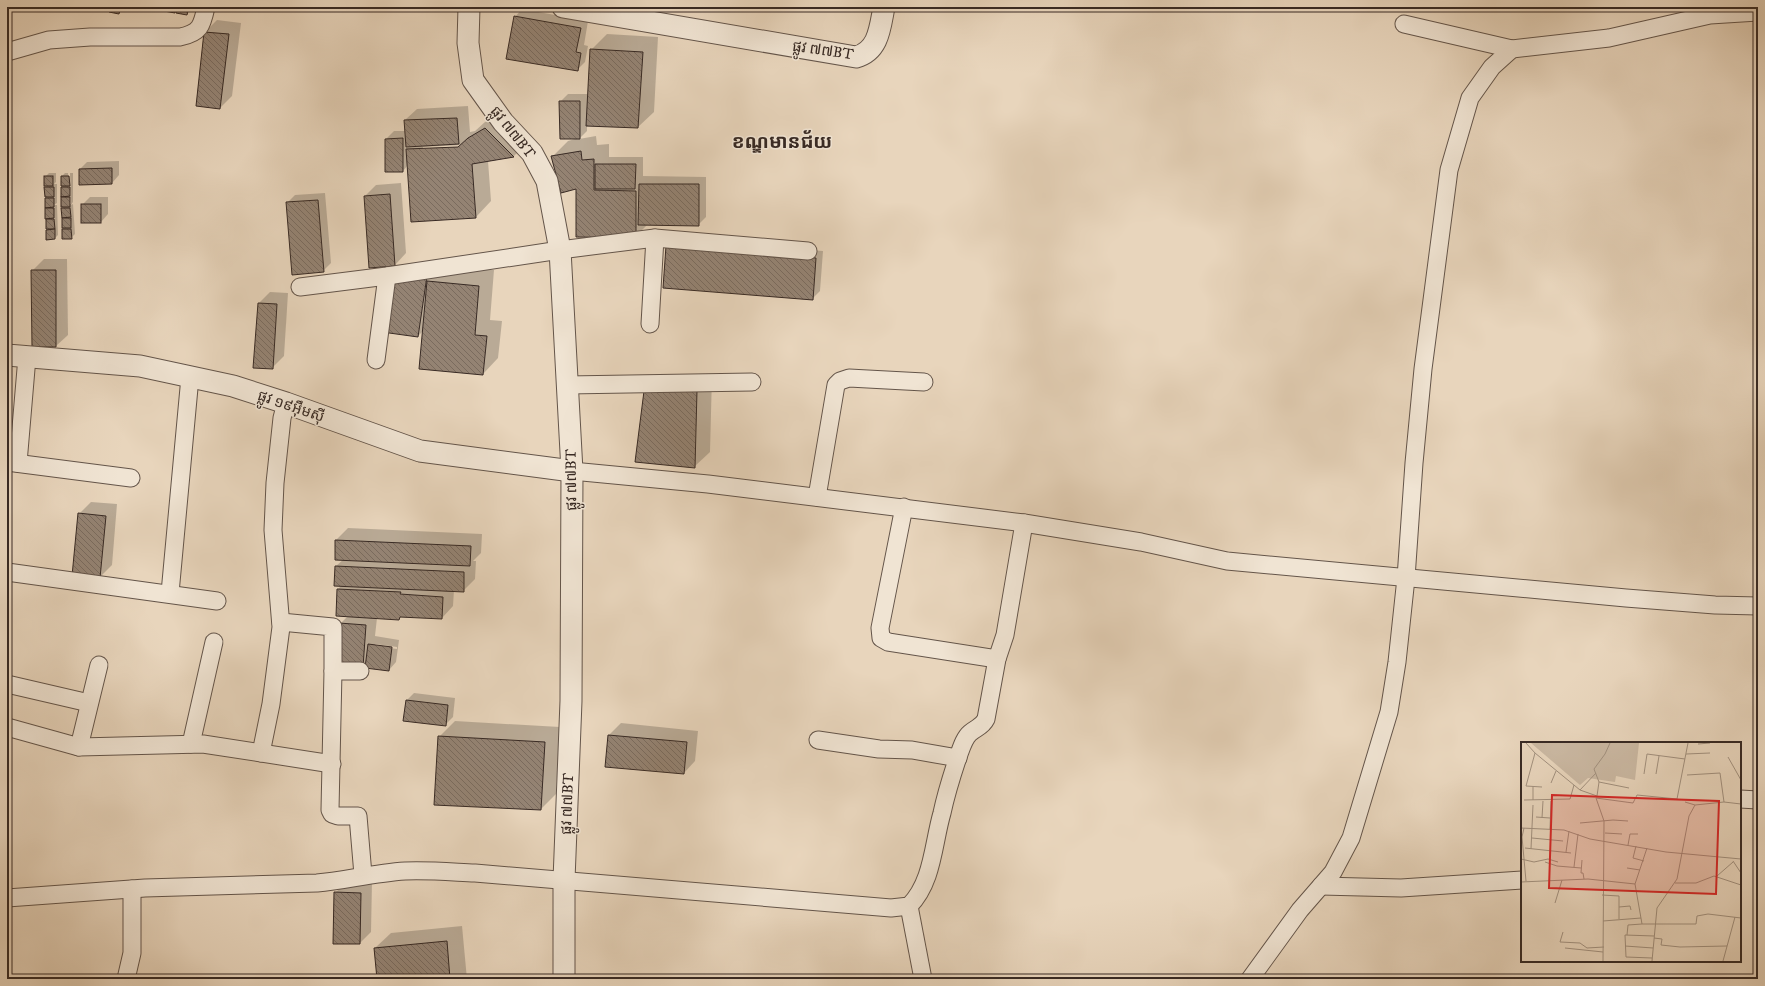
<svg xmlns="http://www.w3.org/2000/svg" width="1765" height="986" font-family="'IM FELL DW Pica','Noto Sans Khmer',serif">
  <defs>
    <pattern id="building-back-hatch" width="6" height="6" patternUnits="userSpaceOnUse"><rect width="6" height="6" fill="#948373"/><path d="M-1 5l2 2M0 0l6 6M5-1l2 2" fill="none" stroke="#7a6b5e"/></pattern>
  </defs>
  <rect width="100%" height="100%" fill="#e8d5bc"/>
  <filter id="stains"><feTurbulence type="fractalNoise" baseFrequency=".005" numOctaves="4"/><feColorMatrix values="0 0 0 0 .2 0 0 0 0 .09 0 0 0 0 .02 0 0 0 .5 -.17"/></filter>
  <radialGradient id="worn" r=".72"><stop offset=".6" stop-color="#630" stop-opacity="0"/><stop offset="1" stop-color="#630" stop-opacity=".3"/></radialGradient>
  <g fill="#0003" fill-rule="evenodd">
    <path d="M97,7H109L105,10Z"/>
    <path d="M111,7H123L119,13Z"/>
    <path d="M153,7H164L162,10Z"/>
    <path d="M166,7H191L187,14L179,8L174,12Z"/>
    <path d="M522,9L588,21L584,45L588,46L585,62L577,70L515,17Z"/>
    <path d="M217,20L241,23L232,96L220,108L205,32Z"/>
    <path d="M607,34L658,37L654,112L638,127L587,125V131L579,139L596,136L597,145L609,144V157H643V176L706,177V217L698,225L648,224L635,237L577,188L553,156L568,141L575,139L560,102L568,94H587V98H589L591,50Z"/>
    <path d="M468,106L470,132L475,131L485,122L501,113L529,141L513,157L488,161L491,201L476,217L408,165L403,171L386,139L394,131H406L405,120L417,109ZM463,145V147L423,149V147Z"/>
    <path d="M119,161V175L112,183L80,169L87,162Z"/>
    <path d="M49,173H56V182L54,184H57V203L54,205H57L58,235L55,238L47,239L46,209L49,207H46L45,188L48,185L45,177Z"/>
    <path d="M65,173H68L69,204H71L70,173H73V202L71,205L73,204L75,234L71,238H63L62,208L65,206H62V176Z"/>
    <path d="M401,183L406,253L395,265L365,196L376,185Z"/>
    <path d="M325,193L331,263L323,271L287,203L295,195Z"/>
    <path d="M90,197H108V214L101,222L82,205Z"/>
    <path d="M674,239L823,251L820,291L812,299Z"/>
    <path d="M44,259H67L68,335L56,346L32,271Z"/>
    <path d="M444,266L494,270L490,320L502,321L498,358L483,374L424,330L418,336L391,282Z"/>
    <path d="M270,292L288,293L284,356L272,368L259,303Z"/>
    <path d="M712,375L710,452L694,467L645,391Z"/>
    <path d="M91,502L117,504L112,565L100,577L79,514Z"/>
    <path d="M348,528L482,534L481,553L473,561H476L475,579L463,591L454,590L453,606L442,618L401,616L399,619L377,618L375,636L399,640L396,662L389,670L367,662L363,666L340,624L348,616L337,615L338,589L342,585L336,566L344,559H336V540ZM375,644L397,647V649L375,646Z"/>
    <path d="M414,693L455,698L453,717L445,725L407,700Z"/>
    <path d="M455,721L560,727L556,794L541,809L439,737Z"/>
    <path d="M621,723L698,731L695,761L684,773L606,766L609,735Z"/>
    <path d="M347,881L372,882L371,932L360,943L335,893Z"/>
    <path d="M462,926L467,979H378L375,948L391,933Z"/>
  </g>
  <g fill="url(#building-back-hatch)" stroke="#382a24">
    <path d="M110,7H121L119,14L109,12Z"/>
    <path d="M165,7H176L175,13L164,11Z"/>
    <path d="M178,7H189L187,15L176,13Z"/>
    <path d="M514,16L581,28L576,52L581,53L578,71L506,59Z"/>
    <path d="M204,32L229,34L220,109L196,106Z"/>
    <path d="M590,49L643,52L638,128L586,126Z"/>
    <path d="M559,101H580V139H560Z"/>
    <path d="M457,118L459,144L406,147L404,120Z"/>
    <path d="M485,128L514,157L472,164L476,218L411,222L406,149L458,147L468,138Z"/>
    <path d="M403,138V172H385V139Z"/>
    <path d="M581,151L582,160L594,159V190L636,191V238L576,237V189L561,193L551,156Z"/>
    <path d="M595,164H636L635,189H595Z"/>
    <path d="M112,168V184L79,185V169Z"/>
    <rect x="44" y="176" width="9" height="10"/>
    <path d="M61,176H69L70,186H61Z"/>
    <path d="M639,184H699V226L638,225Z"/>
    <path d="M44,187H54V197H45Z"/>
    <path d="M61,187H70V196L61,197Z"/>
    <path d="M390,194L395,266L369,268L364,196Z"/>
    <rect x="61" y="197" width="9" height="10"/>
    <path d="M45,198H54V207L45,208Z"/>
    <path d="M318,200L324,272L292,275L286,202Z"/>
    <rect x="81" y="204" width="20" height="19"/>
    <path d="M45,208H54V218L45,219Z"/>
    <path d="M61,208H70L71,217L62,218Z"/>
    <rect x="62" y="218" width="9" height="10"/>
    <path d="M46,219H54L55,229H46Z"/>
    <path d="M55,229V239L46,240V230Z"/>
    <path d="M62,229H71L72,239H62Z"/>
    <path d="M666,246L816,258L813,300L663,288Z"/>
    <path d="M31,270H56V347H32Z"/>
    <path d="M427,276L418,337L382,332L390,281Z"/>
    <path d="M427,281L479,286L475,335L487,336L483,375L419,369Z"/>
    <path d="M258,303L277,304L273,369L253,368Z"/>
    <path d="M697,390L695,468L635,462L644,391Z"/>
    <path d="M78,513L106,516L100,578L72,576Z"/>
    <path d="M335,540L471,546L470,566L335,560Z"/>
    <path d="M335,566L464,572V592L334,586Z"/>
    <path d="M337,589L401,592L400,594L443,597L442,619L400,617L399,620L336,616Z"/>
    <path d="M339,623L366,625L363,667L336,665Z"/>
    <path d="M368,644L392,647L389,671L365,668Z"/>
    <path d="M406,700L448,705L446,726L403,721Z"/>
    <path d="M608,735L687,742L684,774L605,767Z"/>
    <path d="M438,736L545,742L541,810L434,805Z"/>
    <path d="M334,892L361,893L360,944H333Z"/>
    <path d="M447,941L450,979H377L374,948Z"/>
  </g>
  <g fill="none" stroke-linecap="round" stroke-linejoin="round">
    <g stroke="#64554a" stroke-width="19">
      <g id="minor">
        <path d="M1404,24L1512,49L1609,38L1710,15L1758,12"/>
        <path d="M7,52L49,40L90,37H180C200,33 202,26 206,7"/>
        <path d="M300,287L387,276L560,250L655,238L808,251"/>
        <path d="M650,324L655,238"/>
        <path d="M376,360L387,276"/>
        <path d="M567,385L752,382"/>
        <path d="M7,462L131,478"/>
        <path d="M18,463L27,357"/>
        <path d="M572,471L708,484L1024,523L1141,542L1227,561L1626,598L1715,605L1758,606"/>
        <path d="M817,497L836,385L840,381L849,378L924,382"/>
        <path d="M904,507L880,628L881,638L888,642L997,659"/>
        <path d="M7,572L217,601"/>
        <path d="M170,593L190,377"/>
        <path d="M281,622L333,627V671H360"/>
        <path d="M333,671L330,810L332,814L338,816H358L363,875"/>
        <path d="M7,684L89,703"/>
        <path d="M7,727L79,747L203,744L332,764"/>
        <path d="M818,740L879,749L912,750L958,758"/>
        <path d="M191,744L214,642"/>
        <path d="M79,747L99,665"/>
        <path d="M261,753L271,704L281,627L273,530L275,483L282,418L286,403"/>
        <path d="M1740,799L1758,800"/>
        <path d="M1321,886L1401,888L1522,880"/>
        <path d="M7,898L145,888L317,883C346,880 375,873 405,871C428,870 452,872 475,873L891,908L909,906C933,882 933,844 942,813C946,794 952,775 958,757C961,749 964,738 970,733C977,727 982,727 986,719L997,659L1005,635L1024,523"/>
        <path d="M909,906L923,979"/>
        <path d="M126,979L132,953V889"/>
        <path d="M1250,979L1300,910L1333,872L1351,838L1389,712L1397,662L1406,578L1414,463L1423,369L1449,170L1470,98L1492,67L1512,49"/>
      </g>
    </g>
    <g stroke="#64554a" stroke-width="23">
      <g id="tertiary">
        <path d="M469,7L468,43L473,80L503,122L532,153L547,181L560,250L572,471L571,701L564,880V979"/>
        <path d="M563,7L856,57C879,51 880,27 884,7"/>
        <path d="M7,355L140,366L233,386L286,403L420,451L572,471"/>
      </g>
    </g>
    <use href="#minor" stroke="#f0e4d3" stroke-width="17"/>
    <use href="#tertiary" stroke="#f0e4d3" stroke-width="21"/>
  </g>
  <g text-anchor="middle" stroke-width="3" stroke-linejoin="round" paint-order="stroke">
    <g font-size="15" fill="#382a24" stroke="#f0e4d3">
      <text transform="translate(823 50) rotate(8)" y="5">ផ្លូវ ៧៧BT</text>
      <text transform="translate(513 132) rotate(51)" y="5">ផ្លូវ ៧៧BT</text>
      <text transform="translate(291 406) rotate(19)" y="5">ផ្លូវ ១៩អ៊ឹមស៊ី</text>
      <text transform="translate(571 480) rotate(-91)" y="5">ផ្លូវ ៧៧BT</text>
      <text transform="translate(567 804) rotate(-88)" y="5">ផ្លូវ ៧៧BT</text>
    </g>
    <g font-size="19" font-weight="bold" fill="#382a24" stroke="#f0e4d3">
      <text x="782" y="148">ខណ្ឌមានជ័យ</text>
    </g>
  </g>
  <g transform="translate(1521 742)">
    <rect width="220" height="220" fill="#e8d5bc"/>
    <path d="M10,1H118L114,38L95,34L94,40L67,36L59,43Z" fill="#cab8a2"/>
    <path fill="none" stroke="#a2917f" stroke-width="1" d="M5,1L14,11L59,48L76,54L78,40L73,27L84,12L89,1M177,2L189,1M14,11L5,44L21,45M165,12L189,11M207,15L220,38M123,32L126,12L164,17M135,32L138,14M166,33L199,31L203,60M78,40L108,46M30,41L35,29M12,44V58M59,48L75,31M3,58L49,57L53,43M164,60L174,63L203,60L220,62M15,75L29,76M21,76L22,59M59,81L92,78L107,79M0,86L43,88L69,97L145,110L220,117M3,86L1,95L5,139M29,87L30,59M84,91L101,92M11,96L42,99M107,103L109,92H117M115,104L112,116L123,119M4,106L50,111M126,106L114,142L121,182H175L176,174L187,172L220,176M10,107L12,63M45,110L48,89M0,117L13,120L27,117L37,120M61,118L60,131H62L63,137M212,119L220,131M24,120L36,124L60,126M53,125L57,92M106,126L119,128M196,134L212,120M0,140L67,137L114,142M154,141H175L193,134L220,143M81,153L98,154V177M34,161L41,138M98,165L109,164L110,168M82,179L120,176M42,190L39,200L59,201L66,206L83,205M106,193L107,183L121,182M133,196L141,197L140,203L159,205L206,204M104,204L132,206M44,206L82,210M131,216L105,215L104,193L133,194M82,219L83,79L75,56L112,61L116,53L156,57L167,1M131,219L136,166L156,137L168,74L174,63M202,219L214,175"/>
    <path fill="#d62828" fill-opacity="0.15" stroke="#d62828" stroke-width="2" d="M31,53L198,59L195,152L28,146Z"/>
    <rect width="220" height="220" fill="none" stroke="#382a24" stroke-width="2"/>
  </g>
  <rect width="1765" height="986" fill="none" stroke="#e8d5bc" stroke-width="24"/>
  <rect x="8" y="8" width="1749" height="970" fill="none" stroke="#382a24" stroke-width="2"/>
  <rect x="12" y="12" width="1741" height="962" fill="none" stroke="#382a24"/>
  <rect width="100%" height="100%" filter="url(#stains)"/>
  <rect width="100%" height="100%" fill="url(#worn)"/>
</svg>
